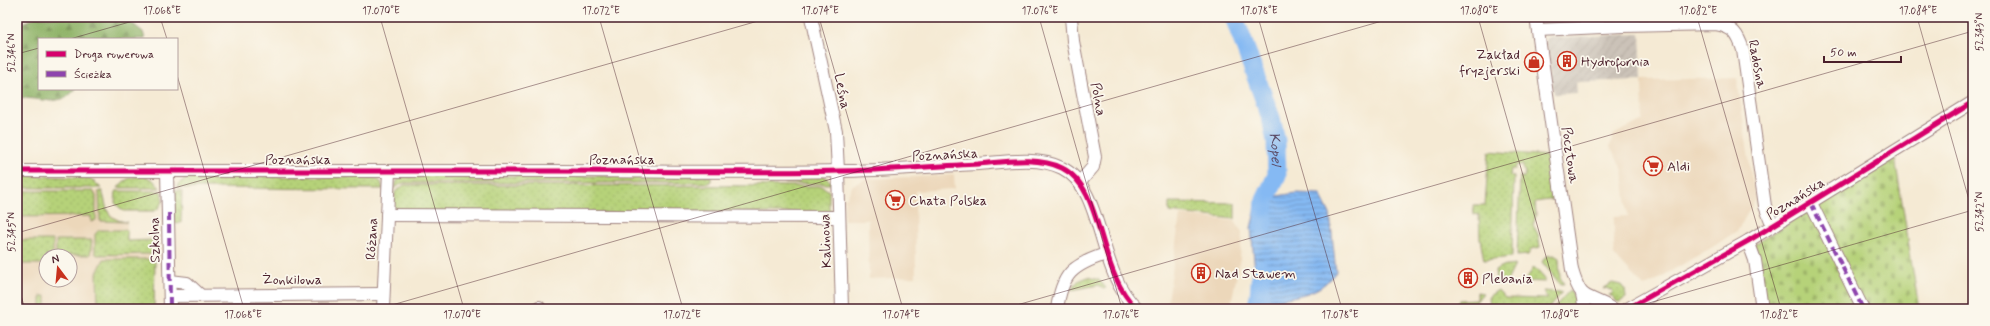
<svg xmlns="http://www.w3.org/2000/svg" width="1990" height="326" font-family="Mynerve,sans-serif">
  <defs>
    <pattern id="industrial-furrows" width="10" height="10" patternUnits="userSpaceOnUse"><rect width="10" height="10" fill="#cbc2b8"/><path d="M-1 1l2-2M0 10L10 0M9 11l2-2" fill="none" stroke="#b0a69e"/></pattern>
    <pattern id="green-dots" width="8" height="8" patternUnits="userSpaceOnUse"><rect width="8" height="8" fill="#b6d279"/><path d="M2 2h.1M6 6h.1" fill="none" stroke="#9eb469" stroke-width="1.8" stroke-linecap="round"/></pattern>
    <pattern id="forest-firs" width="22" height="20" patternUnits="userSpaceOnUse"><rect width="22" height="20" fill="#90b469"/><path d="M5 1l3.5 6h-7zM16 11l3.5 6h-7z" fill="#789257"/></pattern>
    <pattern id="cemetery-stones" width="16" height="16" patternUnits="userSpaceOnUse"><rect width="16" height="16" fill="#b6d279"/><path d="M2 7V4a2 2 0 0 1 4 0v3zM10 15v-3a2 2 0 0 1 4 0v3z" fill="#9eb469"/></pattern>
    <pattern id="water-rules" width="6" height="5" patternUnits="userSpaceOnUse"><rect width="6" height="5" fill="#85b9f3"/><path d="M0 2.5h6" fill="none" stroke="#6f96c5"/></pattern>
  </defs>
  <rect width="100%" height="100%" fill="#fbf7ec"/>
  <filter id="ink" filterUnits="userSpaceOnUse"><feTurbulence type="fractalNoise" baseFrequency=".025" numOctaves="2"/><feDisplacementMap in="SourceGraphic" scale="8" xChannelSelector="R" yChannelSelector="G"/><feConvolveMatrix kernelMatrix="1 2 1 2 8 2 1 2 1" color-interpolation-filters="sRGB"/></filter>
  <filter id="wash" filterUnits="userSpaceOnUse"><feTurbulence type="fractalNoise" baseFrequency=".012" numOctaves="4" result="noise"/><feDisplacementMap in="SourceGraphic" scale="16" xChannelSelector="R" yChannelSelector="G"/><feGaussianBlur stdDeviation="0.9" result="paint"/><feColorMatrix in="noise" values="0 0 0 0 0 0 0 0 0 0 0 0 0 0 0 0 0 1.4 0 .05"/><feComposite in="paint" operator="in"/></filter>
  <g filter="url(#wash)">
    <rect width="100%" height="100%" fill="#f5ead4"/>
    <g fill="#ecd7ba" fill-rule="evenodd">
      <path d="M1737,78L1755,200L1738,230L1714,246L1644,287L1614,255V217L1628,216L1623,170L1610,147L1613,135L1643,120L1642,80Z"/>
      <path d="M954,175L955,189L915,191L916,277L869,279L868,220H844V198L847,197L853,185L866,179Z"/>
      <path d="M17,191H102L105,206L109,213L121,221L127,222V241H154V309H17ZM46,256H70V280H46Z"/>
      <path d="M1180,215L1235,221L1242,233L1240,258L1230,309H1167Z"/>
    </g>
    <path fill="url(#industrial-furrows)" d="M1640,34L1642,80L1576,82L1577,93L1554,94L1546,38Z"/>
    <g fill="url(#green-dots)" stroke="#807852">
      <path d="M1489,151L1549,156L1555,199L1535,202L1536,215L1533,225L1538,234L1540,247L1531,249L1528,255L1517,256L1520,176L1524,178L1525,171L1523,170V165H1516L1515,169H1511L1510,176L1514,177L1512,257L1484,260L1480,239L1479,215L1474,214L1473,205H1485Z"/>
      <path d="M17,175L90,178L101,188H17Z"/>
      <path d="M145,176L153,180L160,188H118C126,177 132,177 145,176Z"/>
      <path d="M189,176L374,177L381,182L383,189L176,188L181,182Z"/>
      <path d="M405,176H711V181L709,183H403L393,189L398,179Z"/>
      <path d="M799,176H824L834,184L785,183V181Z"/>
      <path d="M404,185L822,186L829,191V208L834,213H394L395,192Z"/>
      <path d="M17,191H93L96,196V220L91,222V216L17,217Z"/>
      <path d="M99,191H102C108,206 103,219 127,222L100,221Z"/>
      <path d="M116,191H161L163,202L158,209L154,211H123L115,203Z"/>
      <path d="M175,191H182L181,223H174Z"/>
      <path d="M1169,202L1235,203V219L1169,212Z"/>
      <path d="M99,230H127V241L153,240C155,243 156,251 153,254L97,255L95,253V234Z"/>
      <path d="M17,240H53V255L46,256V264H17Z"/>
      <path d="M56,240H92L90,255H56Z"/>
      <path d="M1554,255L1559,258L1560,277L1564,284H1560L1542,262L1546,256Z"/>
      <path d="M104,259H153L155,261L154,309H41V296H46V306H98L97,273Z"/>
      <path d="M1515,265L1506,283H1498L1496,280L1495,270L1500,267Z"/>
      <path d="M1534,267L1545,279V282L1525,281Z"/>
      <path d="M1088,277L1099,280L1106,288L1103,289L1098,285L1071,290L1078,281Z"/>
      <path d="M1612,283L1621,285L1625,290L1626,298L1619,302L1616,301L1614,297L1609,295L1613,293L1612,289L1609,290L1607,288L1603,289Z"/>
      <path d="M1498,290L1505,298L1548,299L1543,291L1562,292L1548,309H1490L1489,296Z"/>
      <path d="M1570,290L1576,300L1577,309H1553Z"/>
      <path d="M1477,292L1483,293L1470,309H1451L1460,300L1477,299Z"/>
    </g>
    <path fill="url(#forest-firs)" stroke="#6d6a4a" d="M36,17H124L143,32L145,39H39V89H76L66,98L52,101L17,97V26Z"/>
    <path fill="url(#cemetery-stones)" stroke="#807852" d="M1895,158L1919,309H1767L1755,244Z"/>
    <path fill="url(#water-rules)" stroke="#686c8f" d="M1296,193L1320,194L1330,214L1336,272C1330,279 1324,286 1315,290C1301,297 1284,297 1269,303L1259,297L1257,292L1251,228L1257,203L1277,196Z"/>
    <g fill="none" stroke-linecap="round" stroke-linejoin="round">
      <g stroke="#85b9f3" stroke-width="19">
        <path id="s1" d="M1234,17L1271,118L1276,141L1277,175L1265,200L1263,226"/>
        <path d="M1256,309L1259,297L1261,270"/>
      </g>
    </g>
  </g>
  <g filter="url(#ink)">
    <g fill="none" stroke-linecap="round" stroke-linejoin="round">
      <g stroke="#a08480" stroke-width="14">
        <g id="minor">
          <path d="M811,17L836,131L838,171L842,309"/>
          <path d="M1071,17L1073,41L1095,157L1093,167L1080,182"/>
          <path d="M1536,17L1572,270C1582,305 1587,292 1612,309"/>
          <path d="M1538,30L1623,26L1716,24C1733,27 1738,34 1743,50L1765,206L1773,226"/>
          <path d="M17,171C197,171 378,171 558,171C652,171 745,173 838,171C885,171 931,166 978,164C1004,162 1038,156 1062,168C1105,189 1096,271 1137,309"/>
          <path d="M167,171L170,309"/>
          <path d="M1811,203L1863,309"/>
          <path d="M387,215L839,217"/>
          <path d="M1748,241L1755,260L1762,309"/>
          <path d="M170,281L187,283L200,295"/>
          <path d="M1582,294L1585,309"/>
          <path d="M170,296L383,294"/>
          <path d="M383,309L389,171"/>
          <path d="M539,309V307"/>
          <path d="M1057,309C1062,274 1072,265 1106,254"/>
          <path d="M1627,309L1748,241L1973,102"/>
        </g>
      </g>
      <use href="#minor" stroke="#fff" stroke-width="12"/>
      <g stroke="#8e44ad" stroke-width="4" stroke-dasharray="8 4" stroke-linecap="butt">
        <path d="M1811,203L1863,309"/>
        <path d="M169,213L170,309"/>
      </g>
      <g stroke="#fbf7ec" stroke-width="8">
        <g id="cycleway">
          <path d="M17,171C197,171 378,171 558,171C652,171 745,173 838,171C885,171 931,166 978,164C1004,162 1038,156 1062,168C1105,189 1096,271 1137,309"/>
          <path d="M1627,309L1748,241L1973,102"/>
        </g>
      </g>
      <use href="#cycleway" stroke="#d6006c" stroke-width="5"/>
    </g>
  </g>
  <path fill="none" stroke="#4a1f2b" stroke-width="1" stroke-opacity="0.45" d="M160,17L167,39M380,17L464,309M599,17L683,309M819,17L903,309M1039,17L1122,309M1258,17L1342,309M1478,17L1561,309M1697,17L1781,309M1917,17L1973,214M70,39L147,17M17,54L39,48M177,75L244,309M17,233L772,17M17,282L25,309M378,309L1396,17M1003,309L1973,31M1628,309L1973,210"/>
  <defs>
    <g id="building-ring" transform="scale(1)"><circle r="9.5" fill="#fbf7ec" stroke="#c8321e" stroke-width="1.5"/><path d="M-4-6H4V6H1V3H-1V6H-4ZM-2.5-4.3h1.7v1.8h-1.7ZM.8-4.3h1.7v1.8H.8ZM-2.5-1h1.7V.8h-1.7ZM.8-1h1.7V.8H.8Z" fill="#c8321e"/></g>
    <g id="shop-ring" transform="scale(1)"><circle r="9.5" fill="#fbf7ec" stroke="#c8321e" stroke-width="1.5"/><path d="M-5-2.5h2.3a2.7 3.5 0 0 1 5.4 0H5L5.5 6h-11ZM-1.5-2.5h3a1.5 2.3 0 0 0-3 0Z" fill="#c8321e"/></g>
    <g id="supermarket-ring" transform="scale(1)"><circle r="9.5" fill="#fbf7ec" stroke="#c8321e" stroke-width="1.5"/><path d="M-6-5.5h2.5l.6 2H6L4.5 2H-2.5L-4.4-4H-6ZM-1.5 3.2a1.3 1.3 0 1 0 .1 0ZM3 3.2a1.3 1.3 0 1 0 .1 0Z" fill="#c8321e"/></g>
  </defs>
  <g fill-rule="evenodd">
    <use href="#building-ring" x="1567" y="61"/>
    <use href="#shop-ring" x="1534" y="62"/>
    <use href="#supermarket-ring" x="1653" y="166"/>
    <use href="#supermarket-ring" x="895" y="200"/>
    <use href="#building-ring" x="1201" y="273"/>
    <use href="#building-ring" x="1468" y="278"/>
  </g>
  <g text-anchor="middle" stroke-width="3.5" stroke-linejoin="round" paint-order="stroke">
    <g font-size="14" fill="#4a1f2b" stroke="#fbf7ec" text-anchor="start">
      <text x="1520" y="59" text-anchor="end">Zakład<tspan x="1520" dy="16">fryzjerski</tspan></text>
      <text x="1581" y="66">Hydrofornia</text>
      <text x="1667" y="171">Aldi</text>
      <text x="909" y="205">Chata Polska</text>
      <text x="1215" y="278">Nad Stawem</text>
      <text x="1482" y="283">Plebania</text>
    </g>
    <g font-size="14" fill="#4a1f2b" stroke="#fbf7ec">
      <text transform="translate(1758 64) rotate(79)" y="5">Radosna</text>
      <text transform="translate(843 91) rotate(79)" y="5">Leśna</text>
      <text transform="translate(1099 99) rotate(79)" y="5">Polna</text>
      <text transform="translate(945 154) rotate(-3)" y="5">Poznańska</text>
      <text transform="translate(1571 155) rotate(82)" y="5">Pocztowa</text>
      <text x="298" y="164">Poznańska</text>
      <text x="622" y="164">Poznańska</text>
      <text transform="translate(1795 198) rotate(-32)" y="5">Poznańska</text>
      <text transform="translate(371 239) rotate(-87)" y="5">Różana</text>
      <text transform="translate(154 240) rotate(-91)" y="5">Szkolna</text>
      <text transform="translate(825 241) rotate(-92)" y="5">Kalinowa</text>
      <text x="292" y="284">Żonkilowa</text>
    </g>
    <g font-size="15" font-style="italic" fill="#5c4d67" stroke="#fbf7ec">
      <text dy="5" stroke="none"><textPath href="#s1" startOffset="139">Kopel</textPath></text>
    </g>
  </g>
  <rect width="1990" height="326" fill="none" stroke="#fbf7ec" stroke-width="44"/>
  <rect x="38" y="38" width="140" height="52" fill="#fbf7ec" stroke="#b4a19f"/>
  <rect x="46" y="51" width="20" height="6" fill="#d6006c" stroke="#b4a19f"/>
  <text x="74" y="58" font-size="12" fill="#4a1f2b">Droga rowerowa</text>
  <rect x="46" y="71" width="20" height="6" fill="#8e44ad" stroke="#b4a19f"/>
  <text x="74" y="78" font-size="12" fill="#4a1f2b">Ścieżka</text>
  <g transform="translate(58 268) rotate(344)"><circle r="19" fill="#fbf7ec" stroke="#b4a19f"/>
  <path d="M0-3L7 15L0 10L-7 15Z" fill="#c8321e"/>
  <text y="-6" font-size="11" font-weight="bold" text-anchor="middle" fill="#4a1f2b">N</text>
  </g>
  <path d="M1824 56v6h77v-6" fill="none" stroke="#4a1f2b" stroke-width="2"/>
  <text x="1830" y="56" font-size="12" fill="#4a1f2b" stroke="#fbf7ec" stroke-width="3" paint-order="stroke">50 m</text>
  <rect x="22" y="22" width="1946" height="282" fill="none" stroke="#4a1f2b" stroke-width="1.5"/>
  <g font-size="10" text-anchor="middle" fill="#4a1f2b">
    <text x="162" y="14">17.068°E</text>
    <text x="381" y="14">17.070°E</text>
    <text x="601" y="14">17.072°E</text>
    <text x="820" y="14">17.074°E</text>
    <text x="1040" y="14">17.076°E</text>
    <text x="1259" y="14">17.078°E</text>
    <text x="1479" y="14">17.080°E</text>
    <text x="1698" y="14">17.082°E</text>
    <text x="1918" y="14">17.084°E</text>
    <text transform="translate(1979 32) rotate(-90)" y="4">52.343°N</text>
    <text transform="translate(11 53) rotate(-90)" y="4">52.346°N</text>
    <text transform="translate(1979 212) rotate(-90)" y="4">52.342°N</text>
    <text transform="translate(11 232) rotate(-90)" y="4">52.345°N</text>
    <text x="243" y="318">17.068°E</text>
    <text x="462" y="318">17.070°E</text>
    <text x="682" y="318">17.072°E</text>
    <text x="901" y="318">17.074°E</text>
    <text x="1121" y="318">17.076°E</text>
    <text x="1340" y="318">17.078°E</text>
    <text x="1560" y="318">17.080°E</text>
    <text x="1779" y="318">17.082°E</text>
  </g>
</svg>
